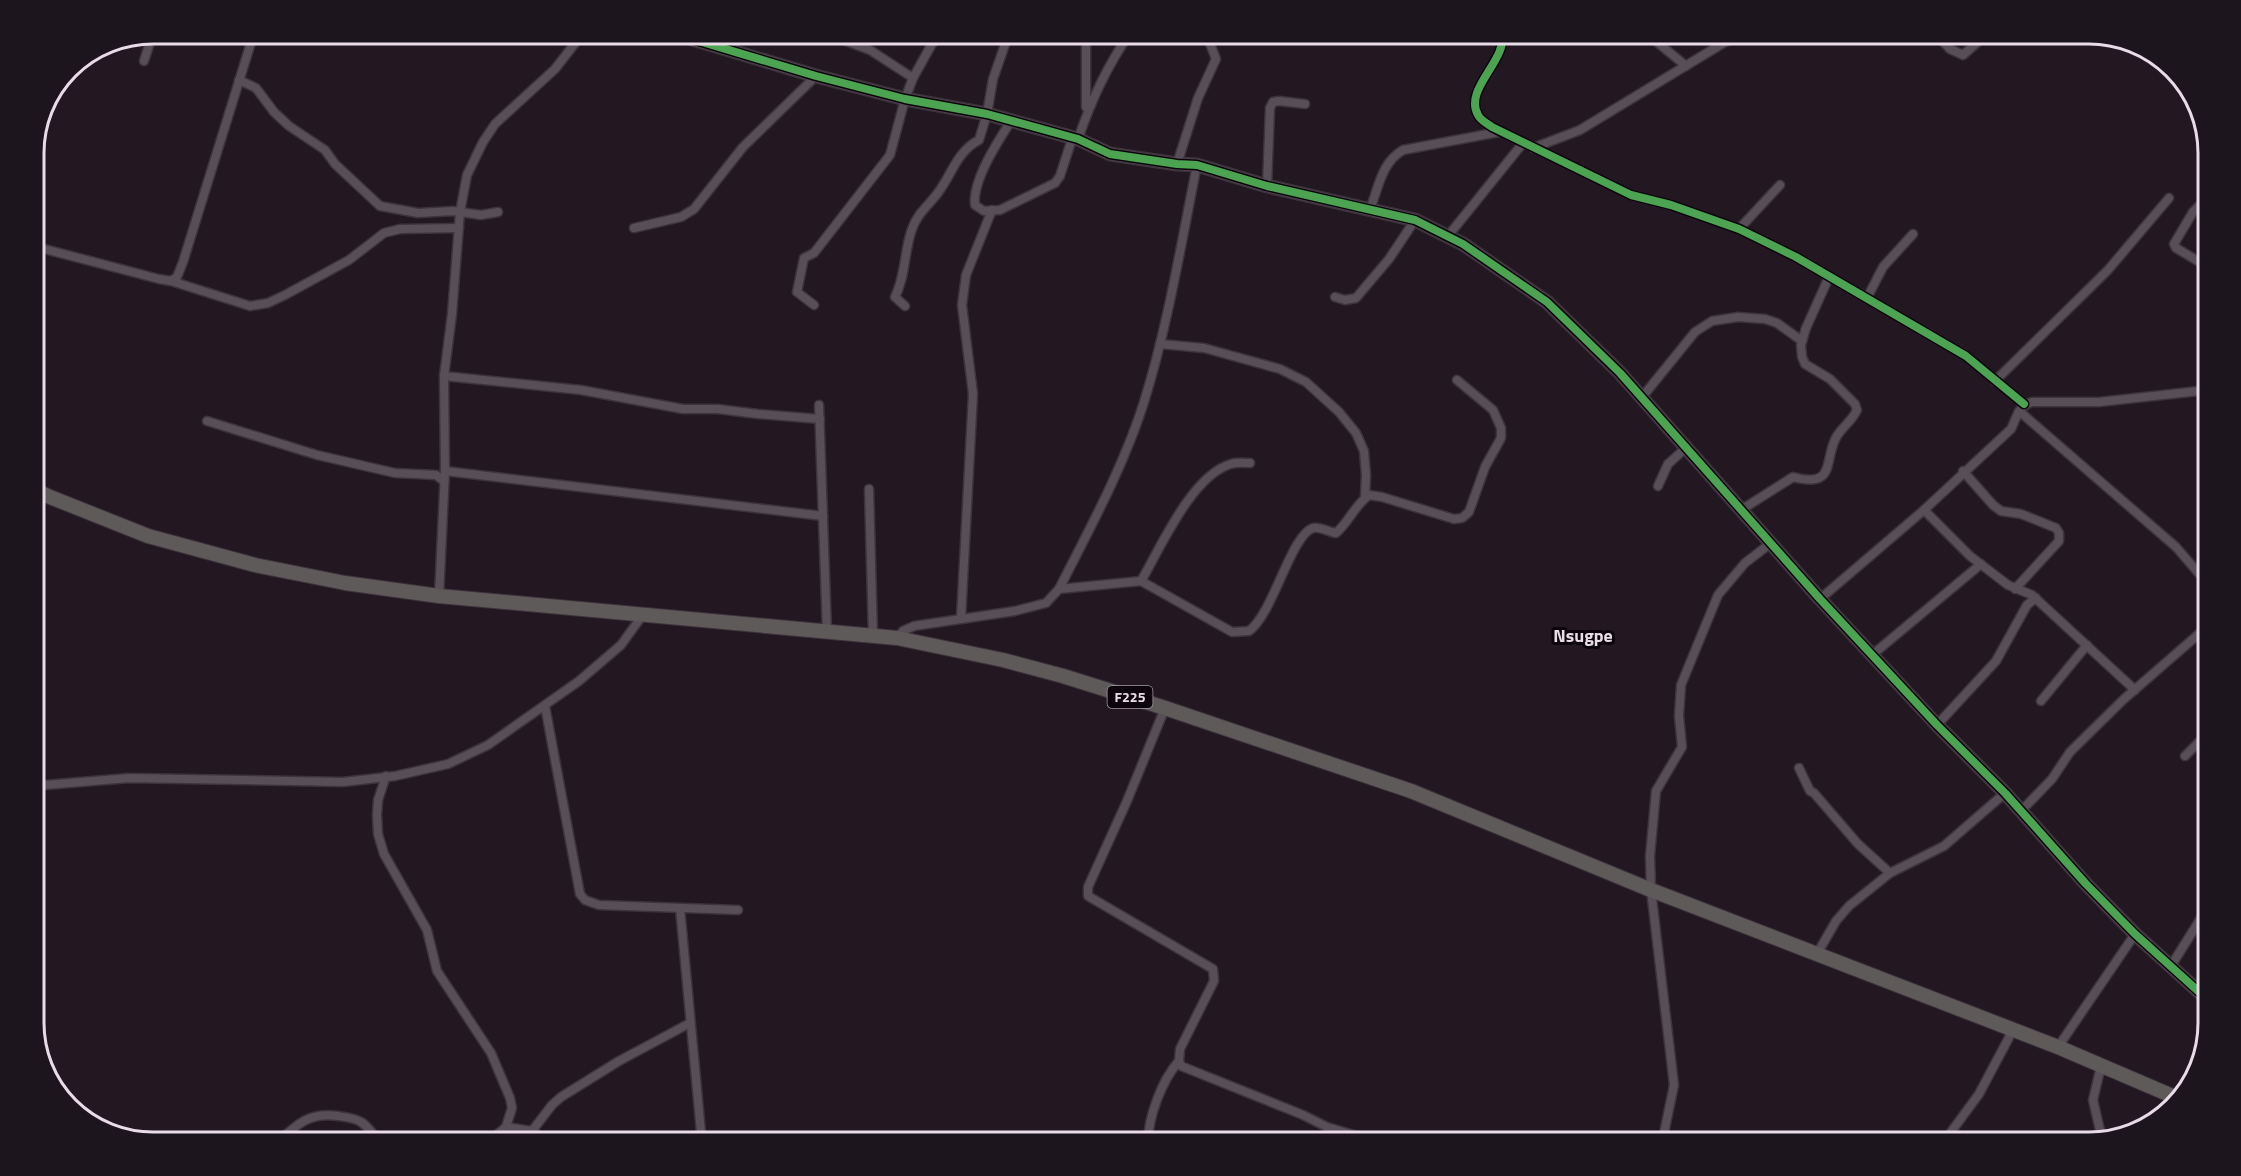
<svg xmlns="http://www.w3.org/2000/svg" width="2241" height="1176" font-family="'Titillium Web',sans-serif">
  <rect width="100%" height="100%" fill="#231822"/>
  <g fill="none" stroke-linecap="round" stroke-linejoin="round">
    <g stroke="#3c333b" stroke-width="11">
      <g id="street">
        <path d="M825,33L870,50L913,78"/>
        <path d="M1502,33C1508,60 1463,89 1478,115C1480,120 1488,124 1492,127L1631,195L1671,205L1739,229L1796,257L1966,356L2024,404"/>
        <path d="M1646,33L1686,66"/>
        <path d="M1935,33L1950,49L1963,55L1988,33"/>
        <path d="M144,61L153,33"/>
        <path d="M239,80L256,88L274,112L289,126L325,150L335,164L380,206L418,213L453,211L481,215L498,212"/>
        <path d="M1086,107V33"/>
        <path d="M1011,121C998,141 972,181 975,205L984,211L1000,210L1055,183L1060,176L1072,139"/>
        <path d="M1078,139C1092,99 1106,68 1130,33"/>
        <path d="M1533,148L1580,130L1725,42L1750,33"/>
        <path d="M1177,164L1198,98L1216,59L1206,33"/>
        <path d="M1267,186L1270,108L1273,102L1279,101L1305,104"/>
        <path d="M2208,197L2193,212L2174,244L2176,248L2208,267"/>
        <path d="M1370,209C1379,187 1381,163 1403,150L1499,132"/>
        <path d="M634,228L681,217L694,209L743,147L816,76"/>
        <path d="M1739,229L1780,185"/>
        <path d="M1448,236L1523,143"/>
        <path d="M33,246L159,279L171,281L177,277L183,262L254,33"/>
        <path d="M171,281L250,306L268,303L285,295L349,260L384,233L400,229L459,228"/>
        <path d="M1335,297L1345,300L1356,298L1389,259L1415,220"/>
        <path d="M1867,298L1883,267L1913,234"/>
        <path d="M814,305L797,292L804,258L814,253L890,155L905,99L913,78L938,33"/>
        <path d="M905,306L895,297C906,275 904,251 912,229C917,214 928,206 937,194C952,175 956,152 979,140L987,114L993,79L1009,33"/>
        <path d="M1160,344L1204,348L1280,369L1306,382L1339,412L1356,433L1364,451L1366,475L1365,498"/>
        <path d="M444,376L581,390L683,409H718L758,414L820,419"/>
        <path d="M1995,381L2108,270L2169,198"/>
        <path d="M1643,396L1695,332L1712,321L1738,317L1765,319L1777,323L1802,341"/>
        <path d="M819,405L827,632"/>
        <path d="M2019,411L2176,547L2208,584"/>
        <path d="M207,421L317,455L395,473L436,475L444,481"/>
        <path d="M445,471L823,516"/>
        <path d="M1963,471L1993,505L2001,511L2021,514L2056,528L2059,533V541L2015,589"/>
        <path d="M1658,486L1668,464L1687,447"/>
        <path d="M869,489L873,636"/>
        <path d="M1741,510L1793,477C1838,489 1823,458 1837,436C1843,426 1852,421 1857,410L1855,404L1830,379L1805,364L1802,357L1801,345L1806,328L1829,277"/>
        <path d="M1924,510L1970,556L2008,585L2032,595L2135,690"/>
        <path d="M1141,581C1161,547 1192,475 1231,464C1237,462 1244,463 1250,463"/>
        <path d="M1059,589L1141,581L1232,632L1249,631C1273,614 1291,535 1313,528C1319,526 1329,532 1336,533C1349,522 1354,506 1369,495L1382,497L1454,519L1462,518L1469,512L1485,467L1501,438V428L1493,410L1457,380"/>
        <path d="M439,596L445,471L444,376L452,314L460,212L467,175L483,142L495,124L555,69L583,33"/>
        <path d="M1820,599L1924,510L2011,429C2017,417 2018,406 2032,402H2099L2208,390"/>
        <path d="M961,618L973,394L962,305L966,275L992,210"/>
        <path d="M897,638L903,631L914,626L1015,611L1046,603L1059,589C1089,530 1124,466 1144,402C1168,325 1181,244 1197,165"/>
        <path d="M1872,655L1981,564"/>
        <path d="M2041,701L2087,645"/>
        <path d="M545,706L580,894L585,900L599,905L738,910"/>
        <path d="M1165,708L1127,801L1088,887V896L1213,969L1214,981L1180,1049L1179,1061L1181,1066L1303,1115L1327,1127L1381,1143"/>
        <path d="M1937,725L1996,661L2027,605L2036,598"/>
        <path d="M2185,756L2199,742L2208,738"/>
        <path d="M1799,768L1810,791L1814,793L1858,844L1890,873"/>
        <path d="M386,776L378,800L377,815L378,834L384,854L427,930L437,971L491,1053L510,1098L512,1108L506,1127L487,1143"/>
        <path d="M33,786L129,778L343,782L395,776L448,764L488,745L579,681L621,645L642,616"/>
        <path d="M2021,811L2052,779L2070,752L2124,699L2208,626"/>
        <path d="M680,908L702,1143"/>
        <path d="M1817,954L1836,921L1849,906L1890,873L1944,846L2005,793"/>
        <path d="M2171,966L2208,907"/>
        <path d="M2058,1047L2135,934"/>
        <path d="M2101,1066L2093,1100L2102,1139"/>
        <path d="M506,1127L532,1131L551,1143"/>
        <path d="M532,1131L552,1105L561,1097L619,1061L690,1023"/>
        <path d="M277,1143C297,1124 309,1112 338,1116C346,1117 355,1118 361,1122C369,1127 374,1136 380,1143"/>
        <path d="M1148,1143C1148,1117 1162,1080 1179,1061"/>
        <path d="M1183,1143L1184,1141"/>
        <path d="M1662,1143L1674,1085L1651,890L1650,856L1656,791L1682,747L1679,716L1681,685L1718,595L1745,563L1771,543"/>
        <path d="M1943,1143L1979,1094L2013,1030"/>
      </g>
    </g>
    <g stroke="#3c333b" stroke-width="15">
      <path id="secondary" d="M672,33L816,76L905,99L987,114L1078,139L1110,154L1177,164L1197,165L1267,186L1415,220L1463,244L1547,302L1620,373L1820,599L1937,725L2005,793L2086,884L2135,934L2208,1000"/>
    </g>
    <g stroke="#3c333b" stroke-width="16">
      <path id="primary" d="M33,489L50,497L148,536L255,565L345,583L439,596L897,638L1003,660L1063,676L1165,708L1411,791L1651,890L2058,1047L2177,1098"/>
    </g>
    <use href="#street" stroke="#584e57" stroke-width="8"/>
    <use href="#secondary" stroke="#584e57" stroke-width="12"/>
    <use href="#primary" stroke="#5f5a5a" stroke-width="14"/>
    <g stroke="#0b040b" stroke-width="11">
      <g id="cycleway">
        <path d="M672,33L816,76L905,99L987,114L1078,139L1110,154L1177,164L1197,165L1267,186L1415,220L1463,244L1547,302L1620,373L1820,599L1937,725L2005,793L2086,884L2135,934L2208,1000"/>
        <path d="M1502,33C1508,60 1463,89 1478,115C1480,120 1488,124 1492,127L1631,195L1671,205L1739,229L1796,257L1966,356L2024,404"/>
      </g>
    </g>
    <use href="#cycleway" stroke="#4ca352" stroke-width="8"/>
  </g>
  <g text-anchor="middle" stroke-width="6" stroke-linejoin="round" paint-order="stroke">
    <rect fill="#0b040b" stroke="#a69aa5" stroke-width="1.5" x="1107.5" y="686" width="45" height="22" rx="4.5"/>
    <g font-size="14" font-weight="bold" fill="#e9dbe7">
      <text x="1130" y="702">F225</text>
    </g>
    <g font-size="18" font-weight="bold" fill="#e9dbe7" stroke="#0b040b">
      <text x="1583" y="642">Nsugpe</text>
    </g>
  </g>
  <path d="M0 0H2241V1176H0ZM153 44H2089A109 109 0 0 1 2198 153V1023A109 109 0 0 1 2089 1132H153A109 109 0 0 1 44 1023V153A109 109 0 0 1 153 44Z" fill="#1d151d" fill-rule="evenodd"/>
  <path fill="none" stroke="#e9dbe7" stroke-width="3" d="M153 44H2089A109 109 0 0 1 2198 153V1023A109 109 0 0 1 2089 1132H153A109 109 0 0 1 44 1023V153A109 109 0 0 1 153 44Z"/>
</svg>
